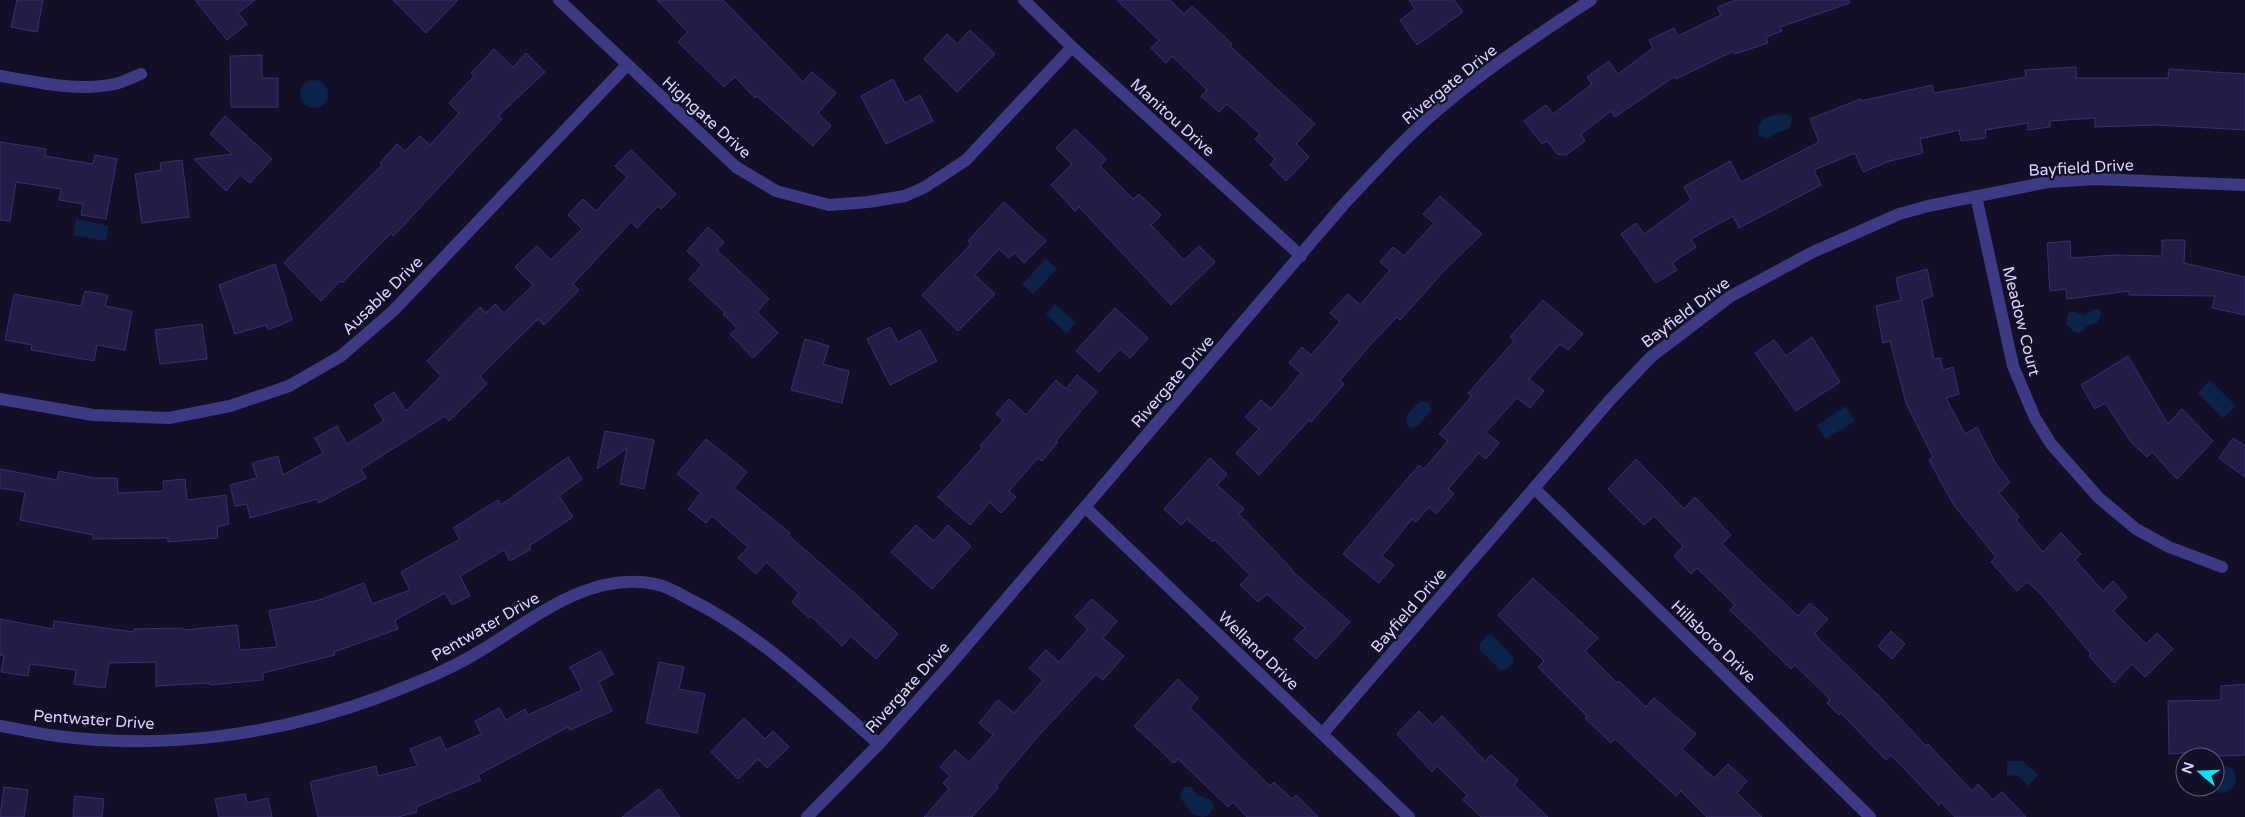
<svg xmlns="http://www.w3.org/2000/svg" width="2245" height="817" font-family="'Varela Round',sans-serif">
  <rect width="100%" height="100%" fill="#130f26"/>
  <g fill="#0c2248">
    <circle cx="314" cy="94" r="14"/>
    <path d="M1783,114L1791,116L1792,120L1789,129L1778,132L1767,139L1759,136L1758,127L1763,118Z"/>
    <path d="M76,219L109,226L106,241L73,235Z"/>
    <path d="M1046,259L1057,269L1033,294L1022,284Z"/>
    <path d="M1055,304L1076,323L1066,333L1046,314Z"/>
    <path d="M2095,309H2099L2101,313L2098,323L2089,325L2079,333L2074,332L2066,324L2068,313L2073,311L2084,315Z"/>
    <path d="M2210,380L2236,406L2223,418L2198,393Z"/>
    <path d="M1420,401L1429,403L1431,410L1418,426L1410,428L1406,423L1407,415Z"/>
    <path d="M1846,406L1855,421L1826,439L1817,425Z"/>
    <path d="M1488,635L1493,636L1514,658L1513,663L1505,670H1500L1479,649L1480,643Z"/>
    <path d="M2007,761H2023L2038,775L2028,786L2017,775L2007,776Z"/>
    <path d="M2227,766L2234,769L2236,780C2233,789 2228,793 2219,793L2213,787H2215V771Z"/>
    <path d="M1185,787H1192L1197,795C1204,798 1211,797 1214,806L1210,814L1203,817L1192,814L1180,797L1182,789Z"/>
  </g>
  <g fill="#241b47" stroke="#3b2d73">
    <path d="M17,0H43L37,32L11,27Z"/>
    <path d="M195,0H255L238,13L247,24L227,40Z"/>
    <path d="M393,0H458L426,33Z"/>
    <path d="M657,0H723L803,82L812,72L836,93L818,113L831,126L813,146L757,96L755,98L735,77L724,87L678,42L688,32Z"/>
    <path d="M1117,0H1170L1184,14L1192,6L1232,44L1230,46L1315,124L1296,144L1309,157L1286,181L1270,165L1275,159L1255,139L1260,134L1227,104L1219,112L1201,96L1207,90L1172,56L1166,63L1151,48L1159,40Z"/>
    <path d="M1409,0H1454L1463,12L1417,45L1400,20L1415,9Z"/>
    <path d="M1736,0H1849L1850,3L1780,27L1782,31L1766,37L1768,43L1735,54L1734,51L1676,79L1675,76L1615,117L1611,111L1581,134L1585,141L1566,155L1557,154L1547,141L1542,144L1524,121L1546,105L1553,114L1592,84L1587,77L1609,61L1618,74L1653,48L1649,40L1674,28L1678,36L1721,15L1717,7Z"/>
    <path d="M970,30L995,54L957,92L924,59L947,34L957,44Z"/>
    <path d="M494,49L513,67L526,53L545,72L498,116L502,119L404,225L393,236L391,233L342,283L340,281L321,301L284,263L382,165L380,163L397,144L405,151L420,136L430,145L459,113L449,103L474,76L471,73Z"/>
    <path d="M262,55V78H278V107H231L230,56Z"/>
    <path d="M2076,67V78H2168L2169,69L2245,74V130L2156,125L2095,127V118L2050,121V127L2028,130V123L1985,130L1986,138L1961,141L1959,130L1920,139L1923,153L1890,161L1863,172L1855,153L1814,170L1821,185L1739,228L1733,216L1691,239L1696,247L1672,263L1677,270L1656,283L1621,234L1636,223L1644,234L1691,200L1684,187L1730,161L1741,182L1819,142L1810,119L1860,99L1861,101L1932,85L1934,93L2026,77L2025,70Z"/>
    <path d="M893,79L905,103L920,95L933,121L886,144L861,96Z"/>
    <path d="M225,116L272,159L250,183L240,175L226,191L194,159L232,154L210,134Z"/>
    <path d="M1075,129L1106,159L1100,166L1133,199L1139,194L1161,215L1151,225L1184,260L1199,246L1215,262L1171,305L1079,207L1075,211L1051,185L1072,164L1056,148Z"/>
    <path d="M0,142L46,149L45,156L93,164L95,155L117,159L106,219L81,215L83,204L59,200L61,189L16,182L10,221L0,220Z"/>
    <path d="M631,150L676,194L661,209L658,206L637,228L631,222L573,284L579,290L544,325L538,319L480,376L487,384L449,421L445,416L361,469L366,478L319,503L317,499L250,518L247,504L235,506L230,485L257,478L252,463L278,456L283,475L323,453L315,438L337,426L347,444L384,421L374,405L394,392L406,411L441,376L427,361L480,307L486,313L495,304L504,313L533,285L515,267L537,246L551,260L582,229L568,215L583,199L596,211L627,177L615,166Z"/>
    <path d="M182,160L189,217L142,223L135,174L161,170L160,163Z"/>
    <path d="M1440,196L1482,234L1444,271L1400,320L1397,317L1373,342L1340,380L1344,384L1311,422L1309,420L1259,475L1236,453L1259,429L1245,417L1261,400L1271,409L1301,373L1289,363L1302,347L1311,355L1340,322L1330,313L1348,294L1360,305L1390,270L1380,262L1393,247L1404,256L1434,223L1423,214Z"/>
    <path d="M1004,202L1046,241L1024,263L1015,253L1009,258L999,249L975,275L995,294L958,331L922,295L971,244L968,241Z"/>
    <path d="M708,227L724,242L717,250L769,299L757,312L778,333L753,358L730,334L737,328L723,314L725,313L689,279L702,265L687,251Z"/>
    <path d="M2162,240H2185L2184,263L2245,277V315L2212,308L2215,296L2129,295V291L2067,299L2066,289L2050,291L2047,243L2070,241L2071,258L2113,255L2162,256Z"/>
    <path d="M275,264L292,320L268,330L266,325L235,334L219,285Z"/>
    <path d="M1927,269L1933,296L1922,300L1934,359L1940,358L1943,370L1953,367L1959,394L1946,398L1965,434L1977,427L1996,464L2010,482L1999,493L2019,517L2016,520L2043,552L2061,533L2081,554L2075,560L2103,591L2113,581L2127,597L2113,611L2146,644L2157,633L2173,649L2145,677L2132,664L2114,683L2089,656L2091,654L2040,593L2027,582L2017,591L1991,562L1996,557L1953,504L1929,460L1933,457L1906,403L1890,341L1883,343L1876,306L1901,300L1896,278Z"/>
    <path d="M85,291L108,295L105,306L132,311L125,350L97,345L94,361L31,350L32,345L5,340L14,294L81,306Z"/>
    <path d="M1543,300L1583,334L1568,350L1560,344L1529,379L1544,391L1530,408L1517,398L1486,432L1499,443L1486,459L1479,453L1448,489L1454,494L1436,514L1429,507L1416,522L1412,519L1382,556L1394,565L1379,583L1343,554L1419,465L1424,469L1448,441L1439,434L1472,396L1468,393L1514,341L1510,337Z"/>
    <path d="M1115,308L1148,338L1130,358L1120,349L1099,372L1076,351Z"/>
    <path d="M202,324L207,359L160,364L155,330Z"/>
    <path d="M890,327L898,342L920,330L937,361L890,385L867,339Z"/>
    <path d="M1812,337L1840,382L1796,411L1755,353L1774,340L1786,356Z"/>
    <path d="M805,339L829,346L823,364L849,371L842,403L791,390Z"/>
    <path d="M2128,356L2168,424L2182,409L2213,441L2177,479L2152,452L2147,457L2131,442L2105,403L2095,409L2081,385Z"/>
    <path d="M1077,375L1097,392L1056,441L1058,442L1042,461L1038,458L1009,491L1016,497L1001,513L990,502L970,525L938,497L982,448L980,446L1003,420L996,414L1009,399L1026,415L1056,380L1066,389Z"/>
    <path d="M605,431L654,440L644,489L620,484L627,448L597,469Z"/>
    <path d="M2233,438L2245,446V477L2219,458Z"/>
    <path d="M706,439L747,472L734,488L790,533L788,535L861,599L898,634L876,659L851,636L842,646L811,616L809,618L792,602L799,593L766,562L756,574L738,558L748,547L712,516L706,523L688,509L701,493L677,474Z"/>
    <path d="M568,457L582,479L559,496L573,517L529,546L531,549L510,561L504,550L460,576L470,596L452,605L445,593L395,620L398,629L334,652L335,655L263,673V680L210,685L209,683L156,686V662L109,663L105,688L74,684L76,670L30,664L28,676L1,672L4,656L0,655V619L53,629L54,621L134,632V629L183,628V630L237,625L240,650L277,647L269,611L319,600L364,583L372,604L410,590L401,572L460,539L453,528L498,500L501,505Z"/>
    <path d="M1210,458L1227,474L1217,485L1244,509L1239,514L1292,569L1291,570L1350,622L1316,659L1294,639L1305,628L1267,594L1258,602L1240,585L1250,575L1215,540L1213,542L1187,519L1181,525L1164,509Z"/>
    <path d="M1636,459L1684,509L1695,497L1731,535L1722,544L1798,616L1810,603L1828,619L1815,633L1819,639L1880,697L1926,746L1928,744L1972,791L1978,784L1993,800L2002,792L2026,817H1955L1941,802L1939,805L1891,755L1886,760L1841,713L1839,715L1827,703L1830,699L1795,665L1791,669L1730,610L1735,605L1697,568L1691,574L1674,556L1683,546L1654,516L1644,525L1608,489Z"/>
    <path d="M0,469L57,480L59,471L94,478H117L118,493L164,491L163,481L185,479L187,500L226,495L229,524L217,527L218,538L168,542V538L93,539V535L20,520L25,492L0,488Z"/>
    <path d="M916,525L934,541L948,525L971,546L932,589L891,552Z"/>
    <path d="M1533,578L1598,638L1585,651L1617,683L1619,681L1646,707L1654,698L1696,734L1682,749L1714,778L1728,764L1747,781L1737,793L1762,817H1707L1681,791L1676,796L1615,739L1611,743L1585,718L1587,716L1538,667L1544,661L1498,615Z"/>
    <path d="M1092,599L1117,621L1103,638L1124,656L1103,680L1096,674L1040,734L996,786L998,788L972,817H924L949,789L943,783L950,776L940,767L955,750L969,762L993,735L979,723L998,700L1014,713L1043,680L1029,668L1046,650L1059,662L1088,629L1075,617Z"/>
    <path d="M1891,631L1905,644L1892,659L1878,646Z"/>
    <path d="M601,651L613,674L599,682L612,711L570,730L568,727L478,775L481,780L416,807L417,812L398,817H318L310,782L376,766L378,776L417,766L410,749L440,737L446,750L481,734L475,721L499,708L506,720L525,709L528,715L582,690L570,667Z"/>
    <path d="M659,662L684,667L679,689L705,694L697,733L646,723Z"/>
    <path d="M1178,679L1198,698L1190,708L1270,786L1274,782L1292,799L1296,795L1318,817H1247L1233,802L1228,807L1178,759L1174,763L1134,726Z"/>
    <path d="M2245,684V755L2198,757V752L2169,754L2168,701L2221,700V686Z"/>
    <path d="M1419,711L1433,725L1442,716L1485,761L1491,755L1518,780L1514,785L1548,817H1481L1463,800L1467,795L1437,766L1432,772L1397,734Z"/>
    <path d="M744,718L765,739L773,731L789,747L767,768L758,759L738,779L711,752Z"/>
    <path d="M4,787L28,790L24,817H0Z"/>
    <path d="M659,789L680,817H622Z"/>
    <path d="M245,794L247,803L268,798L272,817H219L215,799Z"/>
    <path d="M75,796L104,799L102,817H73Z"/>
  </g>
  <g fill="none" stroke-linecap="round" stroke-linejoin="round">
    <g stroke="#3d3a85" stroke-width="12">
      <path d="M559,0L736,167L776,191L829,205L868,202L905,196L925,187L966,160L1072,47"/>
      <path d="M1024,0L1072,47L1301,256"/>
      <path d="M0,76C37,82 77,92 115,84C124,82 133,77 141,74"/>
      <path d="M1976,196L2013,366L2035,418L2051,444L2099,498L2136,529L2169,547L2222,567"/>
      <path d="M0,399L93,415L169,418L230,406L289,386L341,356L393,311L627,65"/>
      <path d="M1535,489L1870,817"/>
      <path d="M1085,507L1409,817"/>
      <path d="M0,726C19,729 38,734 57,736C165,750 276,735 377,698C410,685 445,672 475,654C530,622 587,570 655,584C667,586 680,594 691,600C762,635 819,693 879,744"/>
      <path d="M1323,733L1610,400L1651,357L1731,296L1813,252L1899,214L1928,206L2048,182L2096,179L2245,185"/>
      <path d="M807,817L879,744L949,666L1344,204C1378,168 1412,130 1451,99C1495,63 1543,31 1591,0"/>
    </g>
  </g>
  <g text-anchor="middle" stroke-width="4.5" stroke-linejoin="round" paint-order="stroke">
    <g font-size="16" fill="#d9d4ff" stroke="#130f26">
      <text transform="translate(1449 84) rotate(-39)" y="6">Rivergate Drive</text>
      <text transform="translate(707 117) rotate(42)" y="6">Highgate Drive</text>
      <text transform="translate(1173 117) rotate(42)" y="6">Manitou Drive</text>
      <text transform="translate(2081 167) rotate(-3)" y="6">Bayfield Drive</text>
      <text transform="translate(382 295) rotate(-44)" y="6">Ausable Drive</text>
      <text transform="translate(1685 312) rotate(-37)" y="6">Bayfield Drive</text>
      <text transform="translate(2022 321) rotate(76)" y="6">Meadow Court</text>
      <text transform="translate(1172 381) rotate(-49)" y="6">Rivergate Drive</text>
      <text transform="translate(1408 610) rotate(-49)" y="6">Bayfield Drive</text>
      <text transform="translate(485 626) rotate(-30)" y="6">Pentwater Drive</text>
      <text transform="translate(1714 641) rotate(44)" y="6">Hillsboro Drive</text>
      <text transform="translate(1259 650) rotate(44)" y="6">Welland Drive</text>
      <text transform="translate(907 687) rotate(-48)" y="6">Rivergate Drive</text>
      <text transform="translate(94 719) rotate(4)" y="6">Pentwater Drive</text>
    </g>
  </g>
  <g transform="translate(2200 772) rotate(289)"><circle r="24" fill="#130f26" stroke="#625e7d"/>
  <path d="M0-4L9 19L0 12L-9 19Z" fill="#00e5ff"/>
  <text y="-8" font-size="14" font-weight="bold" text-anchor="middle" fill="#d9d4ff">N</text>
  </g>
</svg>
